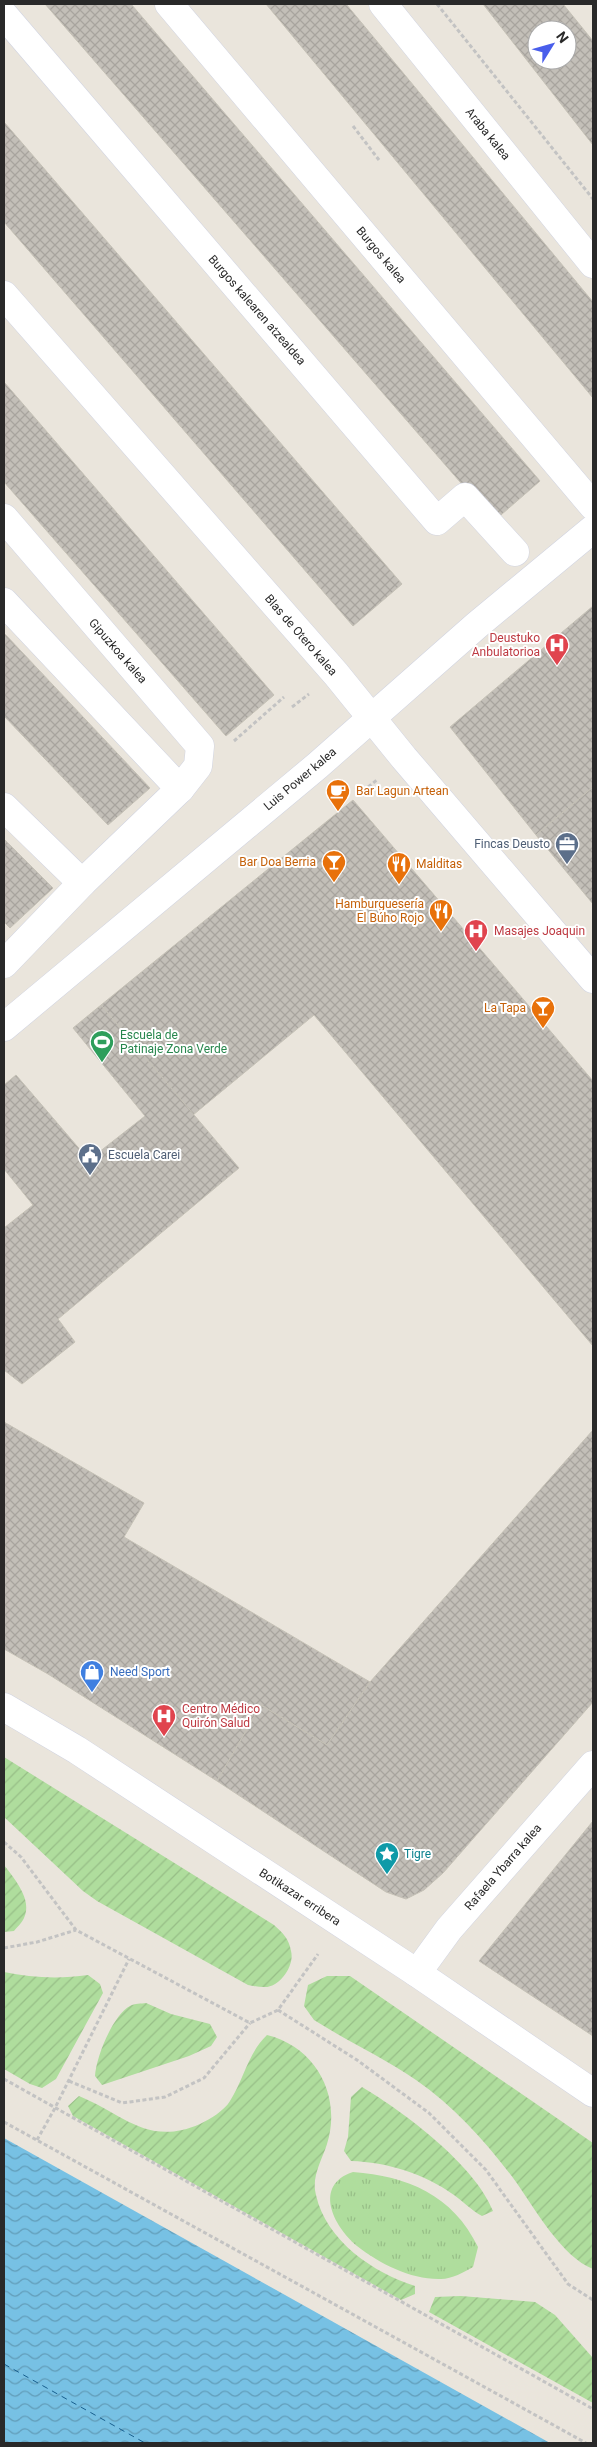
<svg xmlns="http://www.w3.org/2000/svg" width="597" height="2447" font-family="Roboto,sans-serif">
  <defs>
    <pattern id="park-tufts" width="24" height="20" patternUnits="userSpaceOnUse" patternTransform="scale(1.25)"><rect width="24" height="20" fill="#afdd9d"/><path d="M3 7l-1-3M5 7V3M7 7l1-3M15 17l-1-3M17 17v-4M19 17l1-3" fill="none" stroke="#97be87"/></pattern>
    <pattern id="garden-furrows" width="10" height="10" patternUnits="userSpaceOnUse" patternTransform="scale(1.25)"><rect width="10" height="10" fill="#afdd9d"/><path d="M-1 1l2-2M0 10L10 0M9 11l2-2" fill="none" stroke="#97be87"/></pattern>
    <pattern id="water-waves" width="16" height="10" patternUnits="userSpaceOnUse" patternTransform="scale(1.25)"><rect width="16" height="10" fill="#77c1e4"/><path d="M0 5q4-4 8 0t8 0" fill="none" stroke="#629db9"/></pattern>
    <pattern id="building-cross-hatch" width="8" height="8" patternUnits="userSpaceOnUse" patternTransform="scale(1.25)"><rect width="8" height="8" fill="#c3bfb8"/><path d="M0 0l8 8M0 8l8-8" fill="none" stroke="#a8a49e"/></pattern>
  </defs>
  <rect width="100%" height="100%" fill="#eae5dc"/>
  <path fill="url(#park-tufts)" d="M353,2172C407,2176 453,2195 478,2247L473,2267C464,2272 452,2279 441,2279C412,2280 380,2264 357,2246C333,2226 313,2185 353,2172Z"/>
  <g fill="url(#garden-furrows)">
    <path d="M4,1757L274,1925C283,1933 289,1939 291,1951C295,1966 279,1988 264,1987C259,1987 253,1986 248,1985L97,1901L83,1891L4,1817Z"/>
    <path d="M4,1865C14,1878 33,1900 24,1918C22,1923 17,1927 14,1931L4,1932Z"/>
    <path d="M4,1972C31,1978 61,1979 88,1975L100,1984L103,1993L56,2079L42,2088L30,2084L4,2069Z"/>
    <path d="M327,1976H350L593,2143V2269C562,2257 535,2209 516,2182C488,2144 455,2107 416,2080C384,2058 347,2041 314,2020L304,2006L308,1985Z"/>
    <path d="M146,2003L171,2014L210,2024L217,2037L211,2046L189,2056L102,2085L95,2076C96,2057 113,2015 130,2006C135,2003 141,2004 146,2003Z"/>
    <path d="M267,2035C316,2047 342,2096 327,2144C322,2160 311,2177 316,2195C326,2241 374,2273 415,2286V2294L401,2300L73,2116L68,2106L79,2096C123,2114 148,2147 200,2124C210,2119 224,2111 230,2101C244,2079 248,2053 267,2035Z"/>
    <path d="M362,2087C404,2112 475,2165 493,2211L482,2216C471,2210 464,2202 454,2195C425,2174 387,2162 351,2161L344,2151L348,2137L351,2097Z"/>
    <path d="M461,2296L535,2302L555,2315L593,2358V2403L429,2312L435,2297Z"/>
  </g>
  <path fill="url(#water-waves)" d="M4,2138L550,2443H4Z"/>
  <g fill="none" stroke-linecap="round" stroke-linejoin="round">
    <path stroke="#185f8e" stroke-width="1" stroke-dasharray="6 5" stroke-linecap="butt" d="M4,2364L145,2443"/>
  </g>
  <g fill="url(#building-cross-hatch)" stroke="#c5c1b6" fill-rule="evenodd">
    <path d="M45,4H131L540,481L494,521Z"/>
    <path d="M266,4H346L593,302V398Z"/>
    <path d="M483,4H563L593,41V145ZM537,30H567V60H537Z"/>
    <path d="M4,122L402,584L353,626L4,222Z"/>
    <path d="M4,382L274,695L226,736L4,482Z"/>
    <path d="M593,606V787L536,835L450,727Z"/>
    <path d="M4,633L150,788L108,825L4,716Z"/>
    <path d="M593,787V904L536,835Z"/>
    <path d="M353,800L593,1081V1346L314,1015L193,1115L101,1005Z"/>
    <path d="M4,839L53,888L10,928L4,922Z"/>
    <path d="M101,1005L239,1168L58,1319L75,1342L22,1384L4,1370V1228L33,1205L4,1169V1085L16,1075L89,1160L145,1116L73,1028Z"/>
    <path d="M4,1422L144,1503L124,1537L370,1682L327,1745L261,1705L217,1781L48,1674L4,1649Z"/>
    <path d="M593,1430V1702L443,1873L424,1890L406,1899L386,1892L217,1781L261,1705L327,1745L370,1682Z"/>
    <path d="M593,1821V2036L479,1961Z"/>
  </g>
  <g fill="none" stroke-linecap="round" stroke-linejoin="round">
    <g stroke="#d1d4e1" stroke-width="29">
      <g id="minor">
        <path d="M169,4L593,506"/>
        <path d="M383,4L593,264"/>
        <path d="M4,15L437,521L465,497L515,552"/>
        <path d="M4,295L336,674L404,758L593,979"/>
        <path d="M4,518L200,746L198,766L180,789L82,883L4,964"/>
        <path d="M4,602L180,789"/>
        <path d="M4,807L82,883"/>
        <path d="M4,1027L317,766L477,625L593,529"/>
        <path d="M4,1707L77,1750L417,1973L593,2093"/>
        <path d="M417,1973L449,1929L593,1765"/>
      </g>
    </g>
    <g stroke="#c3c3c3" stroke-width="3" stroke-dasharray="4 2.5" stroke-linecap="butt">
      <path d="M437,4L593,199"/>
      <path d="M353,126L379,160"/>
      <path d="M292,707L309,694"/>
      <path d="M234,741L284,697"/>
      <path d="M358,795L378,779"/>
      <path d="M4,1842L21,1857L76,1930L250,2023L278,2010L318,1954"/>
      <path d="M4,1948L37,1942L76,1930"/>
      <path d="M278,2010L357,2060L429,2113L486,2170L568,2284L593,2300"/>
      <path d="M4,2079L593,2409"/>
      <path d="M69,2081L122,2103L165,2097L204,2078L250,2023"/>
      <path d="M4,2122L586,2443"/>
      <path d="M37,2140L55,2108L129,1959"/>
    </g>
    <use href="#minor" stroke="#fff" stroke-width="28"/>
  </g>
  <defs>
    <g id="hospital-pin" transform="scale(1.25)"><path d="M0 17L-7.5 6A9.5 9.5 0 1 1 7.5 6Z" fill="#e0444e" stroke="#fff"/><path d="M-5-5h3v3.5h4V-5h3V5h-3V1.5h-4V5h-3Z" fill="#fff"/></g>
    <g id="cafe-pin" transform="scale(1.25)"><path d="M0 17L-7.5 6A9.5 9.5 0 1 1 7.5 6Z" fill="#e8710a" stroke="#fff"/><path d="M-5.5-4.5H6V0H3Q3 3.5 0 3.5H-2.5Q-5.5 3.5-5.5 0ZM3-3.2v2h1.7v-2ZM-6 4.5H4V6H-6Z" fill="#fff"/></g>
    <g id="office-pin" transform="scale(1.25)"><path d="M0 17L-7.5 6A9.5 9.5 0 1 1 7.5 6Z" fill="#5c6f8a" stroke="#fff"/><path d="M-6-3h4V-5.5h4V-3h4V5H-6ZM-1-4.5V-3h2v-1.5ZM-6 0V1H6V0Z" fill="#fff"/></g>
    <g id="bar-pin" transform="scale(1.25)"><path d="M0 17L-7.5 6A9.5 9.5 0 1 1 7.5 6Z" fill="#e8710a" stroke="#fff"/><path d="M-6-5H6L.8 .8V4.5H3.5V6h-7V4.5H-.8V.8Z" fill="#fff"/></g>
    <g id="restaurant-pin" transform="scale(1.25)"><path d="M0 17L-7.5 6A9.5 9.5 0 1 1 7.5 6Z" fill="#e8710a" stroke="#fff"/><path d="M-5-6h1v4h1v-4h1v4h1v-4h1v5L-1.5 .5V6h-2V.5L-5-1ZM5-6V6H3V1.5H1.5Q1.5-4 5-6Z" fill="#fff"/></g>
    <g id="stadium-pin" transform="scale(1.25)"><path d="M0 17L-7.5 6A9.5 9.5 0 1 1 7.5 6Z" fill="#2e9e5b" stroke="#fff"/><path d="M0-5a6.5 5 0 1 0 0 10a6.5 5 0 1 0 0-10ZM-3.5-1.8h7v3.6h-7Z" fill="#fff"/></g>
    <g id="civic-pin" transform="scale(1.25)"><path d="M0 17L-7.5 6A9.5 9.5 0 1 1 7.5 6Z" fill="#5c6f8a" stroke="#fff"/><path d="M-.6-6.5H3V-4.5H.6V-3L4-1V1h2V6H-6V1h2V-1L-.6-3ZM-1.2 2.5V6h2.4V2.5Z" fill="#fff"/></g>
    <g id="shop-pin" transform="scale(1.25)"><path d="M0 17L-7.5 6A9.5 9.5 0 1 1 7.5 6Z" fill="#3f7fe0" stroke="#fff"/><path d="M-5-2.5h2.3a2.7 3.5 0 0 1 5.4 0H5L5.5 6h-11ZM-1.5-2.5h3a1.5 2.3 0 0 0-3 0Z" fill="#fff"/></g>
    <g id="sight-pin" transform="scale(1.25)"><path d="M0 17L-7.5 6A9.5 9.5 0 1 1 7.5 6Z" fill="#0f9aa8" stroke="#fff"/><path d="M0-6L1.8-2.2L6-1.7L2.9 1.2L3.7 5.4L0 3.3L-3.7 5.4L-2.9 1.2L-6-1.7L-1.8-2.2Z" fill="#fff"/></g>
  </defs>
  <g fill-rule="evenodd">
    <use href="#hospital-pin" x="557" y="645"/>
    <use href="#cafe-pin" x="338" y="791"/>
    <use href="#office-pin" x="567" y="844"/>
    <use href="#bar-pin" x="334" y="862"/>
    <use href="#restaurant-pin" x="399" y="864"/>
    <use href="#restaurant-pin" x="441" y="911"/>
    <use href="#hospital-pin" x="476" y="931"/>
    <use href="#bar-pin" x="543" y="1008"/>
    <use href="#stadium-pin" x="102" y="1042"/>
    <use href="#civic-pin" x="90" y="1155"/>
    <use href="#shop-pin" x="92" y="1672"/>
    <use href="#hospital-pin" x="164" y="1716"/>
    <use href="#sight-pin" x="387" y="1854"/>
  </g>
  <g text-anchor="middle" stroke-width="4" stroke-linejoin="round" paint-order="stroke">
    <g font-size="12" fill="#292929" stroke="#fff">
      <text transform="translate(488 134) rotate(51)" y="4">Araba kalea</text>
      <text transform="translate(381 255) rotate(50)" y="4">Burgos kalea</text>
      <text transform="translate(257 310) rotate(49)" y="4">Burgos kalearen atzealdea</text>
      <text transform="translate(301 635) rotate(49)" y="4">Blas de Otero kalea</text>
      <text transform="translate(118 651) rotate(49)" y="4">Gipuzkoa kalea</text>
      <text transform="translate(300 779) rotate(-40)" y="4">Luis Power kalea</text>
      <text transform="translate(503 1867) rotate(-49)" y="4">Rafaela Ybarra kalea</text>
      <text transform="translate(300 1897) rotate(33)" y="4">Botikazar erribera</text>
    </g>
    <g font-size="12" fill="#be3a42" stroke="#fff" text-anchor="start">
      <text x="540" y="642" text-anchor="end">Deustuko<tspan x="540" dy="14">Anbulatorioa</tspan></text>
      <text x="494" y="935">Masajes Joaquin</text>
      <text x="182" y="1713">Centro Médico<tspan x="182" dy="14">Quirón Salud</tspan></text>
    </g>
    <g font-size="12" fill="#c56008" stroke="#fff" text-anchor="end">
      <text x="356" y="795" text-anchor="start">Bar Lagun Artean</text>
      <text x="316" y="866">Bar Doa Berria</text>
      <text x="416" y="868" text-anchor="start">Malditas</text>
      <text x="424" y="908">Hamburguesería<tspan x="424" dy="14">El Búho Rojo</tspan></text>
      <text x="526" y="1012">La Tapa</text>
    </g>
    <g font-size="12" fill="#4e5e75" stroke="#fff" text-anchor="end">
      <text x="550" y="848">Fincas Deusto</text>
      <text x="108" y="1159" text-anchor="start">Escuela Carei</text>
    </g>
    <g font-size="12" fill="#27864d" stroke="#fff" text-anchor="start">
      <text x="120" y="1039">Escuela de<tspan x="120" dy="14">Patinaje Zona Verde</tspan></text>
    </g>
    <g font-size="12" fill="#366cbe" stroke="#fff" text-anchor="start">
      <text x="110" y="1676">Need Sport</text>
    </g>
    <g font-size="12" fill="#0d838f" stroke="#fff" text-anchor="start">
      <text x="404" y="1858">Tigre</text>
    </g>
  </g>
  <rect width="597" height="2447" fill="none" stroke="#292929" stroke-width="10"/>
  <g transform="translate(552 45) rotate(53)"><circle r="24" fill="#ffffff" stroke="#a9a9a9"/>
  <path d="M0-4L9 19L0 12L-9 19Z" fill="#495eeb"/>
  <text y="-8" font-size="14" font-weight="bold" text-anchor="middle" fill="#292929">N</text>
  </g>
</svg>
